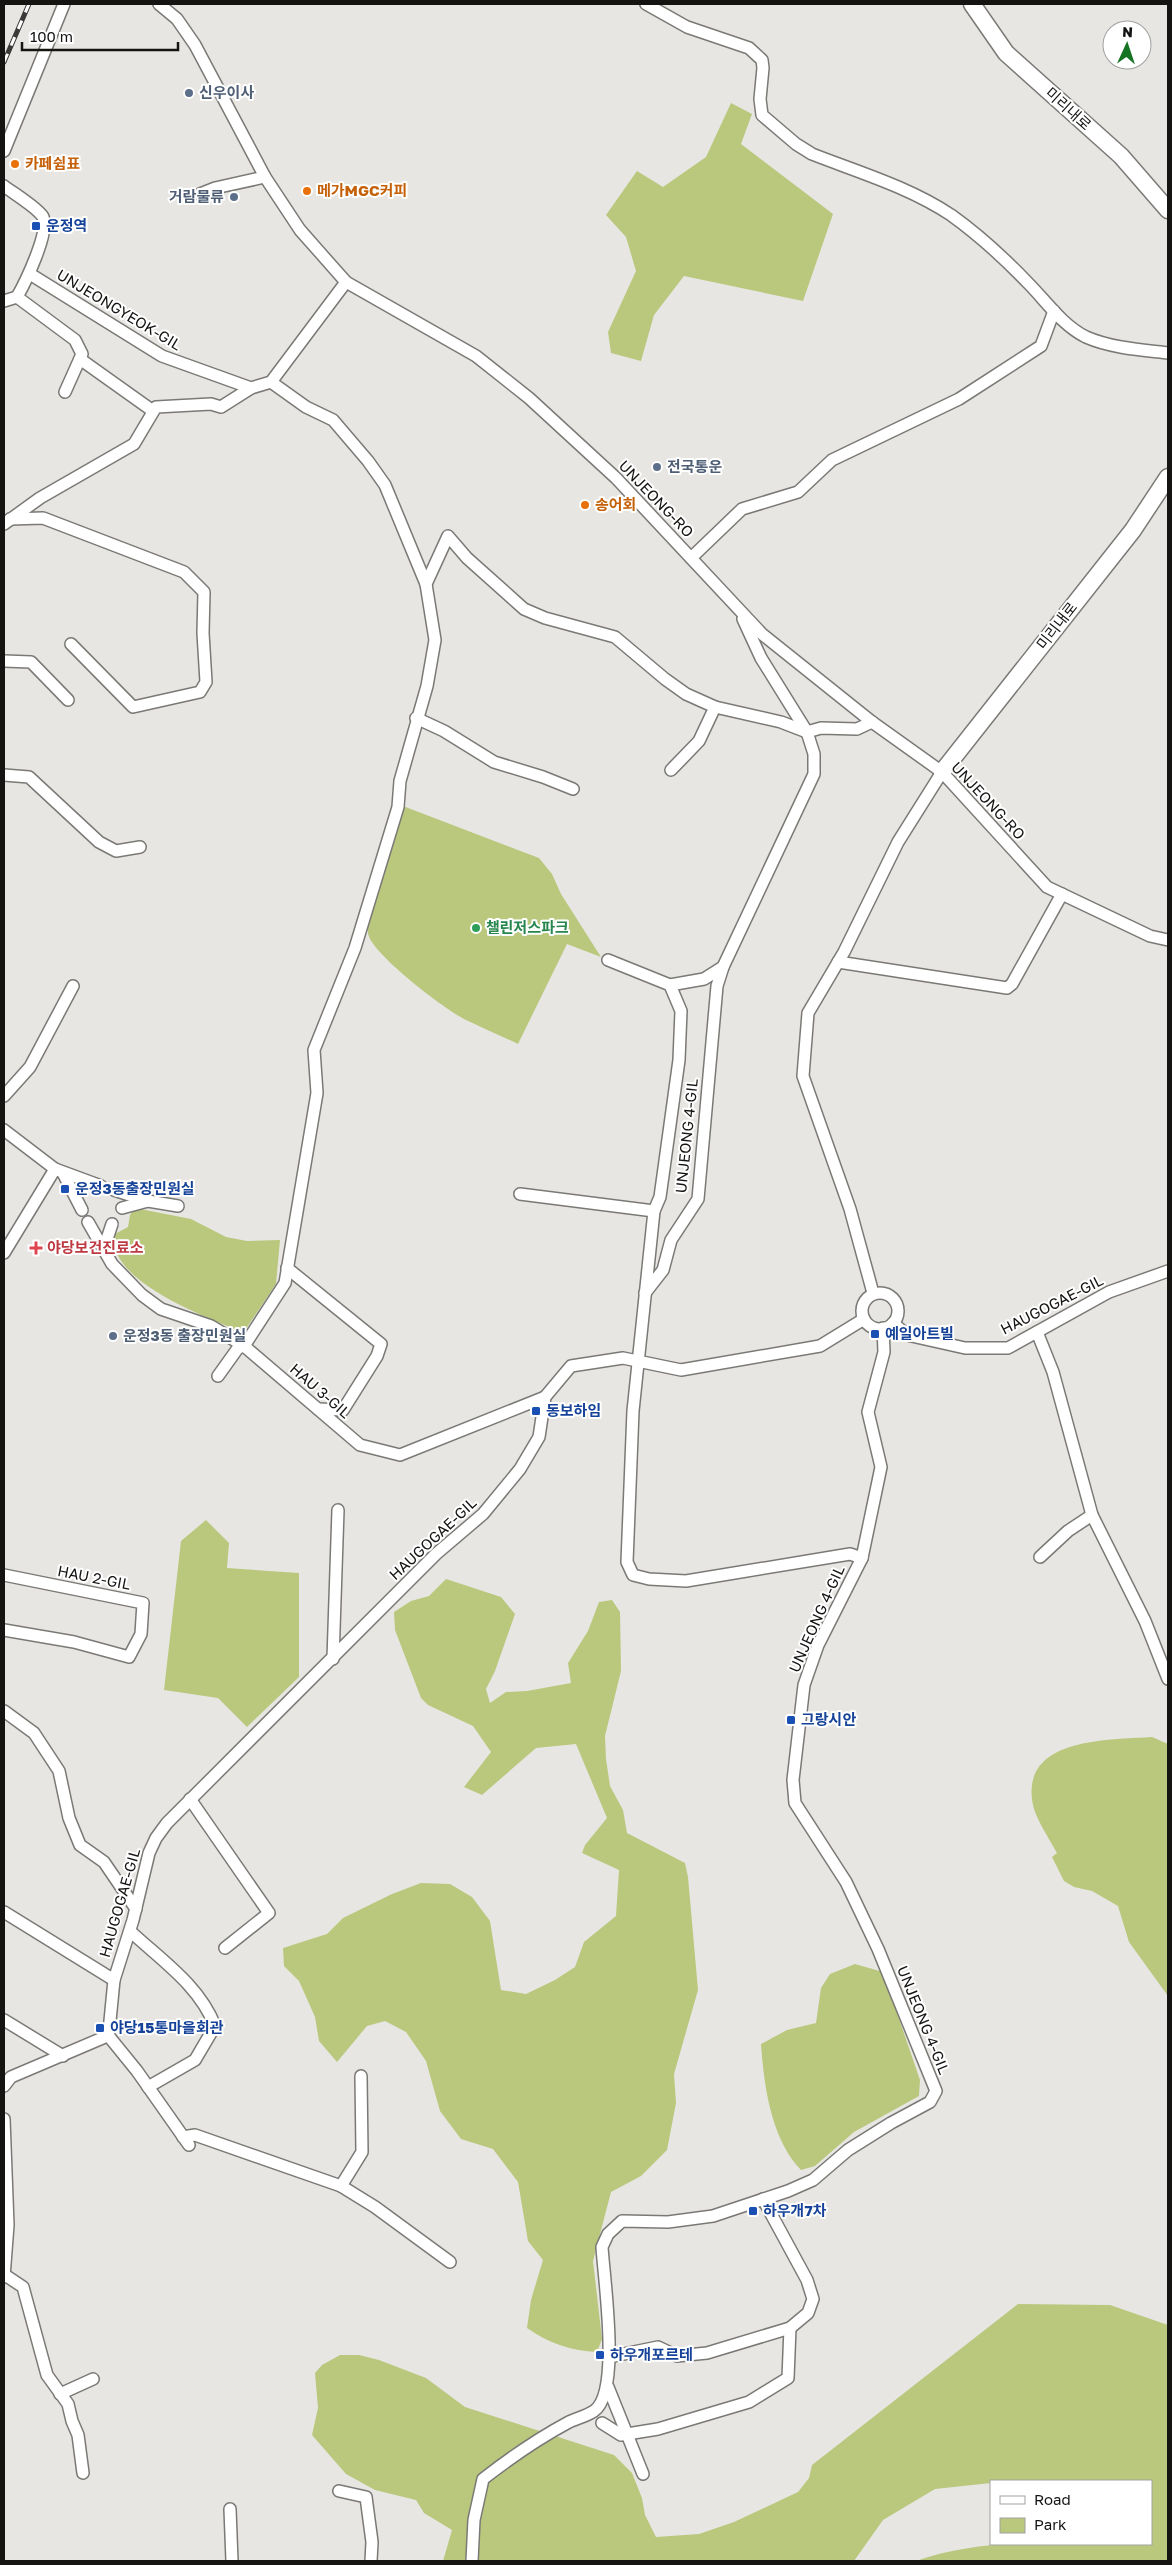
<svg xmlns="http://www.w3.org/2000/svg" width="1172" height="2565" font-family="'Golos Text','Noto Sans KR',sans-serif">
  <rect width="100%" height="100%" fill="#e8e6e3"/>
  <g fill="#b9c87c">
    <path d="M731,103L752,114L741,144L833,214L803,301L684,276L654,315L641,361L611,353L608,332L636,271L626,237L606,215L637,171L663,187L706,157Z"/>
    <path d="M403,806L539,858L552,874L561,894L601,957L567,944L518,1044C501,1036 483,1028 466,1020C447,1011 370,953 368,933C365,905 394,836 403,806Z"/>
    <path d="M135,1208L191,1219L226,1237L247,1241L280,1240L276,1284L243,1333C206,1316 111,1284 113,1235L128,1227L130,1215Z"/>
    <path d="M206,1520L229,1543L227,1568L299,1573V1677L247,1727L218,1698L164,1690L181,1541Z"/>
    <path d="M446,1579L501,1597L515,1614L495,1671L486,1689L490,1703L506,1692L527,1691L571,1683L568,1663L588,1631L599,1602L612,1600L620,1612L621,1671L605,1736L606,1759L610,1786L623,1810L627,1833L685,1863L688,1877L698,1990L674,2074L676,2103L667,2150L641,2176L611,2192L593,2261L602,2339L597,2352C572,2351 548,2343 527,2328L531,2300L543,2260L528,2241L518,2182L493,2149L461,2139L440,2111L426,2061L406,2032L385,2021L367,2026L337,2062L319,2041L315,2017L299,1981L284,1966L283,1948L327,1934L343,1918L392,1894L421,1883L450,1884L472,1897L490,1921L501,1990L526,1994L555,1980L575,1967L584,1942L616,1916L619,1870L582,1853L585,1845L607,1818L576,1744L536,1748L482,1795L464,1787L491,1752L473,1726L428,1705L421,1698L395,1630L394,1612L411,1601L429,1596Z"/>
    <path d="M1152,1737L1168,1744V1996L1129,1942L1118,1906L1092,1891L1074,1887L1064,1881L1052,1857L1057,1853C1050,1840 1036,1819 1033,1805C1019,1737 1109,1740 1152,1737Z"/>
    <path d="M855,1964L883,1972L920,2080L919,2096L854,2132L815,2166L801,2170C771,2139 764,2086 761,2044L787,2030L816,2023L821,1988L830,1974Z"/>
    <path d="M1018,2304L1110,2305L1168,2325V2561H916C990,2535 1074,2544 1151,2544V2481H991V2483L935,2489L883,2520L854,2561H443L452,2530L424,2513L416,2500L375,2490L346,2474L312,2435L318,2408L315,2373L322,2365L340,2355H359L379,2360L426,2378L465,2407L614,2455L632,2473L642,2498L645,2515L656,2537L699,2534L734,2522L798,2492L809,2478L812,2465Z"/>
  </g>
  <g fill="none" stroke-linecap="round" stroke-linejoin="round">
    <g stroke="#7b7976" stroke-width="14">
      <g id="street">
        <path d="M159,4L177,19L195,45L265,177L300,230L346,282L476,356L529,398L616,478L762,634L872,722L942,772L1047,887L1150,936L1168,940"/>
        <path d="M646,4L687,27L749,48L762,60L763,68L760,99L762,115L796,144L812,154C858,172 909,187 951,215C979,235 1004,258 1028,283C1046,301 1062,325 1086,337C1111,348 1142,350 1168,353"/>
        <path d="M4,151L64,4"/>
        <path d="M4,186C13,193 38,208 43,217C50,232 25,283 17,297L4,301"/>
        <path d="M200,194L215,188L265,177"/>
        <path d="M30,274L162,356L251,388"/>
        <path d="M17,297L75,340L82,354L65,392"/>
        <path d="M80,359L153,411"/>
        <path d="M10,519L43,518L184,572L204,592L203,633L206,682L200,692L133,707L71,644"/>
        <path d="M4,524L40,498L134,444L156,407L211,404L221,407L251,388L271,382L346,282"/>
        <path d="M691,558L742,509L798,492L832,460L959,399L1041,346L1054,311"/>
        <path d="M426,584L448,536L467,558L524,609L545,618L615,637L665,679L686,694L715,707"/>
        <path d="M4,661L31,662L68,700"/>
        <path d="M416,718L444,731L494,762L543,777L573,789"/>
        <path d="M671,770L699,741L715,707L781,722L807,732L821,728L857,729L872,722"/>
        <path d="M4,775L29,777L99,842L116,851L140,847"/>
        <path d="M608,960L670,985L681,1011L679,1060L660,1197L654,1211L633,1411L627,1562L633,1575L649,1579L686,1581L850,1554L862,1558"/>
        <path d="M838,962L1007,988L1012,984L1062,894"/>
        <path d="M670,985L704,979L723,967L814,774V754L807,732L761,658L743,619"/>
        <path d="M4,1096L30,1067L73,986"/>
        <path d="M4,1130L55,1169L101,1186"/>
        <path d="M63,1173L82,1210"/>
        <path d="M114,1190L148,1201L178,1206"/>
        <path d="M520,1194L654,1211"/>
        <path d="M122,1208L148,1201"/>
        <path d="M88,1222L112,1264L142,1295L161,1309L211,1326L244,1346L360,1445L400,1455L545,1397"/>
        <path d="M104,1248L112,1224"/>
        <path d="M4,1253L55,1169"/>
        <path d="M287,1268L381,1344L377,1356L343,1410L318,1409"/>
        <path d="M645,1293L663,1270L671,1240L698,1199L717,986L723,967"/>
        <path d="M873,1293L850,1209L803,1076L808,1013L844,952L898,842L942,772"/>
        <circle cx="880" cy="1311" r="18"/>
        <path d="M893,1323L907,1335L965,1348H1008L1109,1292L1168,1271"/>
        <path d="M1037,1332L1053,1372L1092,1515L1145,1621L1168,1679"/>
        <path d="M218,1376L238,1348L244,1346L285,1283L317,1093L314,1050L355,948L398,807L400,781L427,686L435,640L426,584L385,485L368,461L333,420L306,407L271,382"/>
        <path d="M1040,1557L1068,1531L1092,1515"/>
        <path d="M4,1575L143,1603L141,1634L129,1657L74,1642L4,1630"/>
        <path d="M333,1659L338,1510"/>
        <path d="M4,1711L34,1733L59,1771L69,1818L80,1845L104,1862L136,1909"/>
        <path d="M190,1799L269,1913L225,1948"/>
        <path d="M4,1912L114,1980"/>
        <path d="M130,1931C161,1960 199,1985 215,2026L195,2060L148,2087"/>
        <path d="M4,2020L63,2056"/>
        <path d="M107,2034L137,2071L189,2145"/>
        <path d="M4,2086L11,2077L105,2037L109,2031L114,1980L133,1920L149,1853L156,1838L167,1823L436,1554L483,1514L520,1469L539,1437L545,1397L571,1366L623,1358L681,1370L820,1346L864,1319"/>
        <path d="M4,2119L8,2225L4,2277"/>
        <path d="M183,2137L195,2135L341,2186L375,2207L450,2262"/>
        <path d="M341,2186L362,2152L361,2076"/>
        <path d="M5,2275L23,2287L47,2375L68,2404L72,2421L78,2435L83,2473"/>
        <path d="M609,2357L658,2347L677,2356L707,2353L790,2328L808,2313L813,2299L807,2280L763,2199"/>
        <path d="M608,2387L643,2474"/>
        <path d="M60,2394L93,2379"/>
        <path d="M602,2423L621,2435L658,2429L749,2402L788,2378L790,2328"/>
        <path d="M339,2491L366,2497L372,2542L371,2561"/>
        <path d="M230,2509L232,2561"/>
        <path d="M472,2561L474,2520L483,2479C510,2458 539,2438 569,2422C577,2418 587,2416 594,2411C621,2393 604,2280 602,2247L608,2234L622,2221L668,2222L713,2216L788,2191L813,2180L848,2150L891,2123L930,2102L936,2091L878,1949L846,1882L795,1803L793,1780L804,1685L818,1645L862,1558L881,1467L868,1412L884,1352L883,1328"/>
      </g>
    </g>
    <g stroke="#7b7976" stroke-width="19">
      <g id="secondary">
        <path d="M972,4L1006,53L1121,156L1168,210"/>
        <path d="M942,772L1133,530L1168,477"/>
      </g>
    </g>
    <use href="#street" stroke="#fff" stroke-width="11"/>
    <use href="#secondary" stroke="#fff" stroke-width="16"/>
    <g stroke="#3c3a39" stroke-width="5">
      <path id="rail" d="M4,62L29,4"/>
    </g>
    <use href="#rail" stroke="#fff" stroke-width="3" stroke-dasharray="9" stroke-linecap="butt"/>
  </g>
  <g fill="#5c6f8a" stroke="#fff" stroke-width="2">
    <circle cx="189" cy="93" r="5"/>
    <circle cx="234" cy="197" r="5"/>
    <circle cx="657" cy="467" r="5"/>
    <circle cx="113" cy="1336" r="5"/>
  </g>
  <g fill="#e8710a" stroke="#fff" stroke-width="2">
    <circle cx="15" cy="164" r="5"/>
    <circle cx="307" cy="191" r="5"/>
    <circle cx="585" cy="505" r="5"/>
  </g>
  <g fill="#1a4fb4" stroke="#fff" stroke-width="2">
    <rect x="31" y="221" width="10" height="10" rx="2.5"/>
    <rect x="60" y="1184" width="10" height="10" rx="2.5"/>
    <rect x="870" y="1329" width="10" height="10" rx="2.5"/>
    <rect x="531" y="1406" width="10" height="10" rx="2.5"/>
    <rect x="786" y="1715" width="10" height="10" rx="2.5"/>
    <rect x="95" y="2023" width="10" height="10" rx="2.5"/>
    <rect x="748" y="2206" width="10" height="10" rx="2.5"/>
    <rect x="595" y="2350" width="10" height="10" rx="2.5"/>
  </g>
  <circle fill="#2e9e5b" stroke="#fff" stroke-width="2" cx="476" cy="928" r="5"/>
  <path fill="#e0444e" stroke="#fff" stroke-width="2" d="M33.5 1240.5h5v5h5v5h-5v5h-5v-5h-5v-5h5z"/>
  <g text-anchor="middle" stroke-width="4" stroke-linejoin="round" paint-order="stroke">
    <g font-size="15" font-weight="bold" fill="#4e5e75" stroke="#fff" text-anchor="start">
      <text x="199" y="98">신우이사</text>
      <text x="224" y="202" text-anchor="end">거람물류</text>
      <text x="667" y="472">전국통운</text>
      <text x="123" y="1341">운정3동 출장민원실</text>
    </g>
    <g font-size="15" fill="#151413" stroke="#fff">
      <text transform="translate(1068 109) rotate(42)" y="5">미리내로</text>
      <text transform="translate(119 310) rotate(31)" y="5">UNJEONGYEOK-GIL</text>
      <text transform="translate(656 499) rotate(46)" y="5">UNJEONG-RO</text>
      <text transform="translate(1057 626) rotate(-52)" y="5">미리내로</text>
      <text transform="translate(988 801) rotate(47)" y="5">UNJEONG-RO</text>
      <text transform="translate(687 1136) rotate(-84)" y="5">UNJEONG 4-GIL</text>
      <text transform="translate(1052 1305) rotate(-27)" y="5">HAUGOGAE-GIL</text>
      <text transform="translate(320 1391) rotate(41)" y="5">HAU 3-GIL</text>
      <text transform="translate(433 1539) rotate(-43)" y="5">HAUGOGAE-GIL</text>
      <text transform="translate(94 1578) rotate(11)" y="5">HAU 2-GIL</text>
      <text transform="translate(817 1619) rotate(-66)" y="5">UNJEONG 4-GIL</text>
      <text transform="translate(120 1903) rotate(-74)" y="5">HAUGOGAE-GIL</text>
      <text transform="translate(923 2020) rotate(68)" y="5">UNJEONG 4-GIL</text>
    </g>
    <g font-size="15" font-weight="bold" fill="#c56008" stroke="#fff" text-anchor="start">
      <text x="25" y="169">카페쉼표</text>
      <text x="317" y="196">메가MGC커피</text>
      <text x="595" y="510">송어회</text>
    </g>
    <g font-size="15" font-weight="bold" fill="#164399" stroke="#fff" text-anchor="start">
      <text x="46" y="231">운정역</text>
      <text x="75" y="1194">운정3동출장민원실</text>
      <text x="885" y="1339">예일아트빌</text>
      <text x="546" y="1416">동보하임</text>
      <text x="801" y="1725">그랑시안</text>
      <text x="110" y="2033">야당15통마을회관</text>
      <text x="763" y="2216">하우개7차</text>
      <text x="610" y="2360">하우개포르테</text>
    </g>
    <g font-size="15" font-weight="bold" fill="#27864d" stroke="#fff" text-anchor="start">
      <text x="486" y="933">챌린저스파크</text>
    </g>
    <g font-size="15" font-weight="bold" fill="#be3a42" stroke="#fff" text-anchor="start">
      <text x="47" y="1253">야당보건진료소</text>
    </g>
  </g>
  <rect width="1172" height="2565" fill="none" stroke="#151413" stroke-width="10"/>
  <rect x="990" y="2480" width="162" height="65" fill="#ffffff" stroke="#a1a1a1"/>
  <rect x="1000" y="2496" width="25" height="8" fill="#ffffff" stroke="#a1a1a1"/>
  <text x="1034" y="2505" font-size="15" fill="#151413">Road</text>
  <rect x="1000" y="2518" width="25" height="15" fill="#b9c87c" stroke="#a1a1a1"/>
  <text x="1034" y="2530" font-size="15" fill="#151413">Park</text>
  <g transform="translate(1127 45) rotate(3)"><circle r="24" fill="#ffffff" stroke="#a1a1a1"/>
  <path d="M0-4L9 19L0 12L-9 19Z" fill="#147424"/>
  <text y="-8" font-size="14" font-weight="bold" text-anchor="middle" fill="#151413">N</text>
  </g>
  <path d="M22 42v8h156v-8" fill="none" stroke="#151413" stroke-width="2.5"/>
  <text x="30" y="42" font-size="15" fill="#151413" stroke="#ffffff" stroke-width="4" paint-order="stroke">100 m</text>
</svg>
